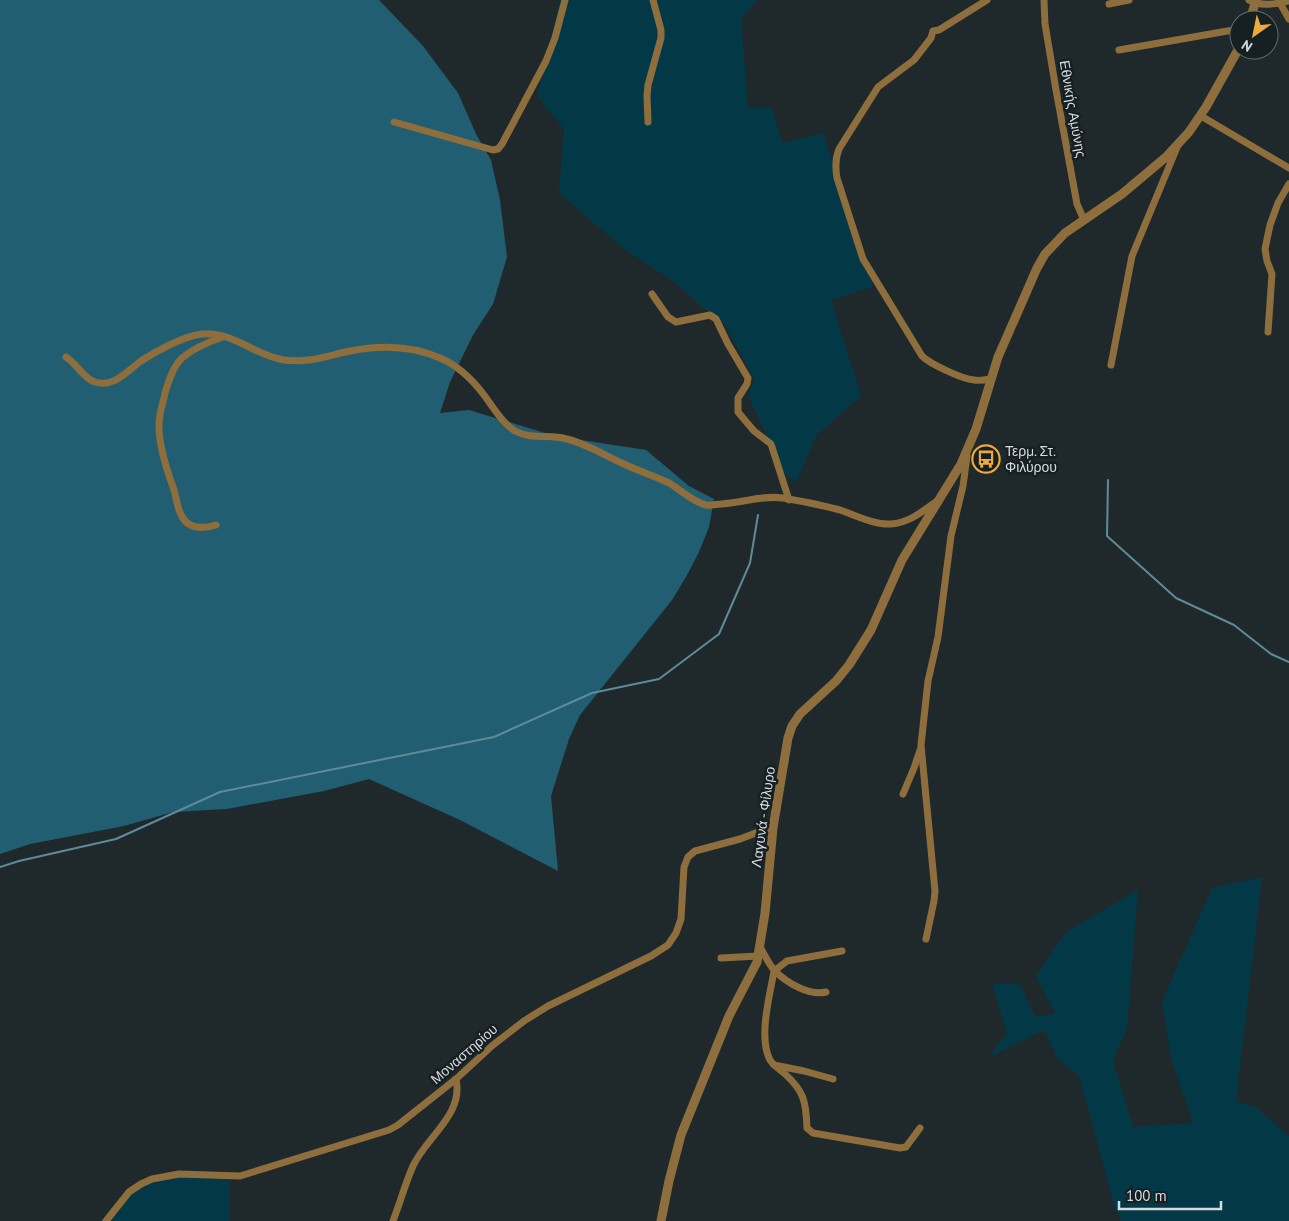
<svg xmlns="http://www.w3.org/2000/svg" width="1289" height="1221" font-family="'PT Sans',sans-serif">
  <rect width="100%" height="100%" fill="#1f292c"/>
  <g fill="#033947">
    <path d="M560,0H758L741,18L748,108L771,107L783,143L823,133L873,287L831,300L861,396L816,436L796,483L785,474L748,396L754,378L726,327L671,280L624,249L559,193L564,129L537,96Z"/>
    <path d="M1262,877L1236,1101L1257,1108L1289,1137V1221H1121L1114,1205L1079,1075L1058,1059L1044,1030L989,1057L1007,1033L992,984H1020L1035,1017L1055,1013L1036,976L1066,932L1138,890L1127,1029L1113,1060L1133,1127L1193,1123L1171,1058L1162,1002L1212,888Z"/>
    <path d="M164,1176H230V1221H106L129,1192Z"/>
  </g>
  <path fill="#215e72" d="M0,0H379L423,46L458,93L476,134L491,160L500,200L507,257L493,304L473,335L450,382L440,413L469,410L555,436L646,450L689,486L714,499L709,527L699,552L686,577L672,600L580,715L569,739L551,796L558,871L460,820L369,779L324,791L227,809L173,812L124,826L30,844L0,854Z"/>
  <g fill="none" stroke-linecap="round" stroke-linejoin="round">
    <g stroke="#5f8a99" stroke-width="2">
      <path d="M1108,480L1107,536L1176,598L1234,625L1271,654L1289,662"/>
      <path d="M0,867L19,861L116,839L220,792L494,737L592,693L659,679L719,634L750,563L758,515"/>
    </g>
    <g stroke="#8e6e3c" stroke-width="7">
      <path d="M987,0L939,30L933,31L931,38L914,60L878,87L839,149C835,159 835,167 837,178L863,259L922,356C930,364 962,379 974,380C979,381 985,380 990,379"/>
      <path d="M1044,0L1045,24L1056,90L1077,204L1084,220"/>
      <path d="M1249,0C1260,7 1277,4 1289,1"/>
      <path d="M1280,3L1289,19"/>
      <path d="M1109,4L1129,0"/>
      <path d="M1119,50L1239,29"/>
      <path d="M1201,116L1289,168"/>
      <path d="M394,122L493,150L498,149L502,144L546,61L555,38L565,0"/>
      <path d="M648,122L647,96L648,85L661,38V30L653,0"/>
      <path d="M652,294L668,317L676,322L710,315L716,319L728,344L748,378L747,384L738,398V412L754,431L771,444L789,500"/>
      <path d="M1268,332L1272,274L1267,261L1265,249L1270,225L1278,203L1289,184"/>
      <path d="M66,357C77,364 83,378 95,382C114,388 127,371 141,361C156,351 184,336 202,334C232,331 256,356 284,360C310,363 326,356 350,351C380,345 412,346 440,358C459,366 472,379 484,395C493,407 502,423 515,431C532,440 550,434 567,439C587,444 606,456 624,464C639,471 654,476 669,483C681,490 693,502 706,505C711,506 717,504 721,504C741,503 763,495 783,498C802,501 821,505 840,510C855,515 874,525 891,524C909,523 923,511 937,501"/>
      <path d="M1111,365L1132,256L1178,145"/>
      <path d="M216,525C206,528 194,529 186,522C177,513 177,498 173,487C166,468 156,435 160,415C161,407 164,400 165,393C169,380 173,367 182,358C194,348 208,342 223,337"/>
      <path d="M903,794L914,768L920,750"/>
      <path d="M926,939L934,901L935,891L921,745L928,681L938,637L951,536L963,486L967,456"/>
      <path d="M760,947C765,955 769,965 775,971C787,983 809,996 826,992"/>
      <path d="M842,951L787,961L774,971C770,995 758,1037 770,1060C773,1065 779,1069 784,1073C804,1091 806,1101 807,1128L813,1133L900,1148L906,1147L920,1128"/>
      <path d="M721,958L758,956"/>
      <path d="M774,1065L804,1071L833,1079"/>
      <path d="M106,1221L129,1192L141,1184L152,1179L179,1174L240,1176L389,1130L398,1125L456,1079L493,1045L524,1021L548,1006L651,956L668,945L676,933L681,919L684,867L688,857L695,851L740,839L766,829L773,828"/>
      <path d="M393,1221C400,1203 405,1184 413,1166C426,1137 464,1115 456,1079"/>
    </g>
    <g stroke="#8e6e3c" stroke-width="9">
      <path d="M1250,20L1256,0"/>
      <path d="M661,1221L669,1181L681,1135L729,1016L757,962L765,913L773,828L788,738L792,726L800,714L836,681L849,665L871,630L902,560L961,464L976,429L998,357L1037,268L1045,254L1065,233L1122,194L1166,157L1189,132L1206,107L1239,48"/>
    </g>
  </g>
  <defs>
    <g id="bus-ring" transform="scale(1.4375)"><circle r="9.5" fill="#161f22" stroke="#ebaa39" stroke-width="1.5"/><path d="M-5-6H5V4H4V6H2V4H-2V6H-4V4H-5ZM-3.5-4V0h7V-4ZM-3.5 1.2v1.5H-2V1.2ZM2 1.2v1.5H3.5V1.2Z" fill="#ebaa39"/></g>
  </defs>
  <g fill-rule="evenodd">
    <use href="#bus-ring" x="986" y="459"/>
  </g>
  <g text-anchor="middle" stroke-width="5" stroke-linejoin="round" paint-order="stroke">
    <g font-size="14" fill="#d5dbde" stroke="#161f22">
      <text transform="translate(1073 109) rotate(80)" y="5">Εθνικής Αμύνης</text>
      <text transform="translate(763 817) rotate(-82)" y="5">Λαγυνά - Φίλυρο</text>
      <text transform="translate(464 1054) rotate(-41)" y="5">Μοναστηρίου</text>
    </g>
    <g font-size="14" fill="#d5dbde" stroke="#161f22" text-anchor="start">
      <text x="1005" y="456">Τερμ. Στ.<tspan x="1005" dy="16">Φιλύρου</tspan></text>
    </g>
  </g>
  <g transform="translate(1254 35) rotate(213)"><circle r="24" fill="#161f22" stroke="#626a6d"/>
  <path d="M0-4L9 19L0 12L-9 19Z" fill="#ebaa39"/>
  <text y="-8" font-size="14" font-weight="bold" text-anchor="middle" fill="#d5dbde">N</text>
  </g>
  <path d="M1119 1201v8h102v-8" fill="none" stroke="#d5dbde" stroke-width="2.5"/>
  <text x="1126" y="1201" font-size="15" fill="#d5dbde" stroke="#161f22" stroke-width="4" paint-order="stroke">100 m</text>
</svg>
